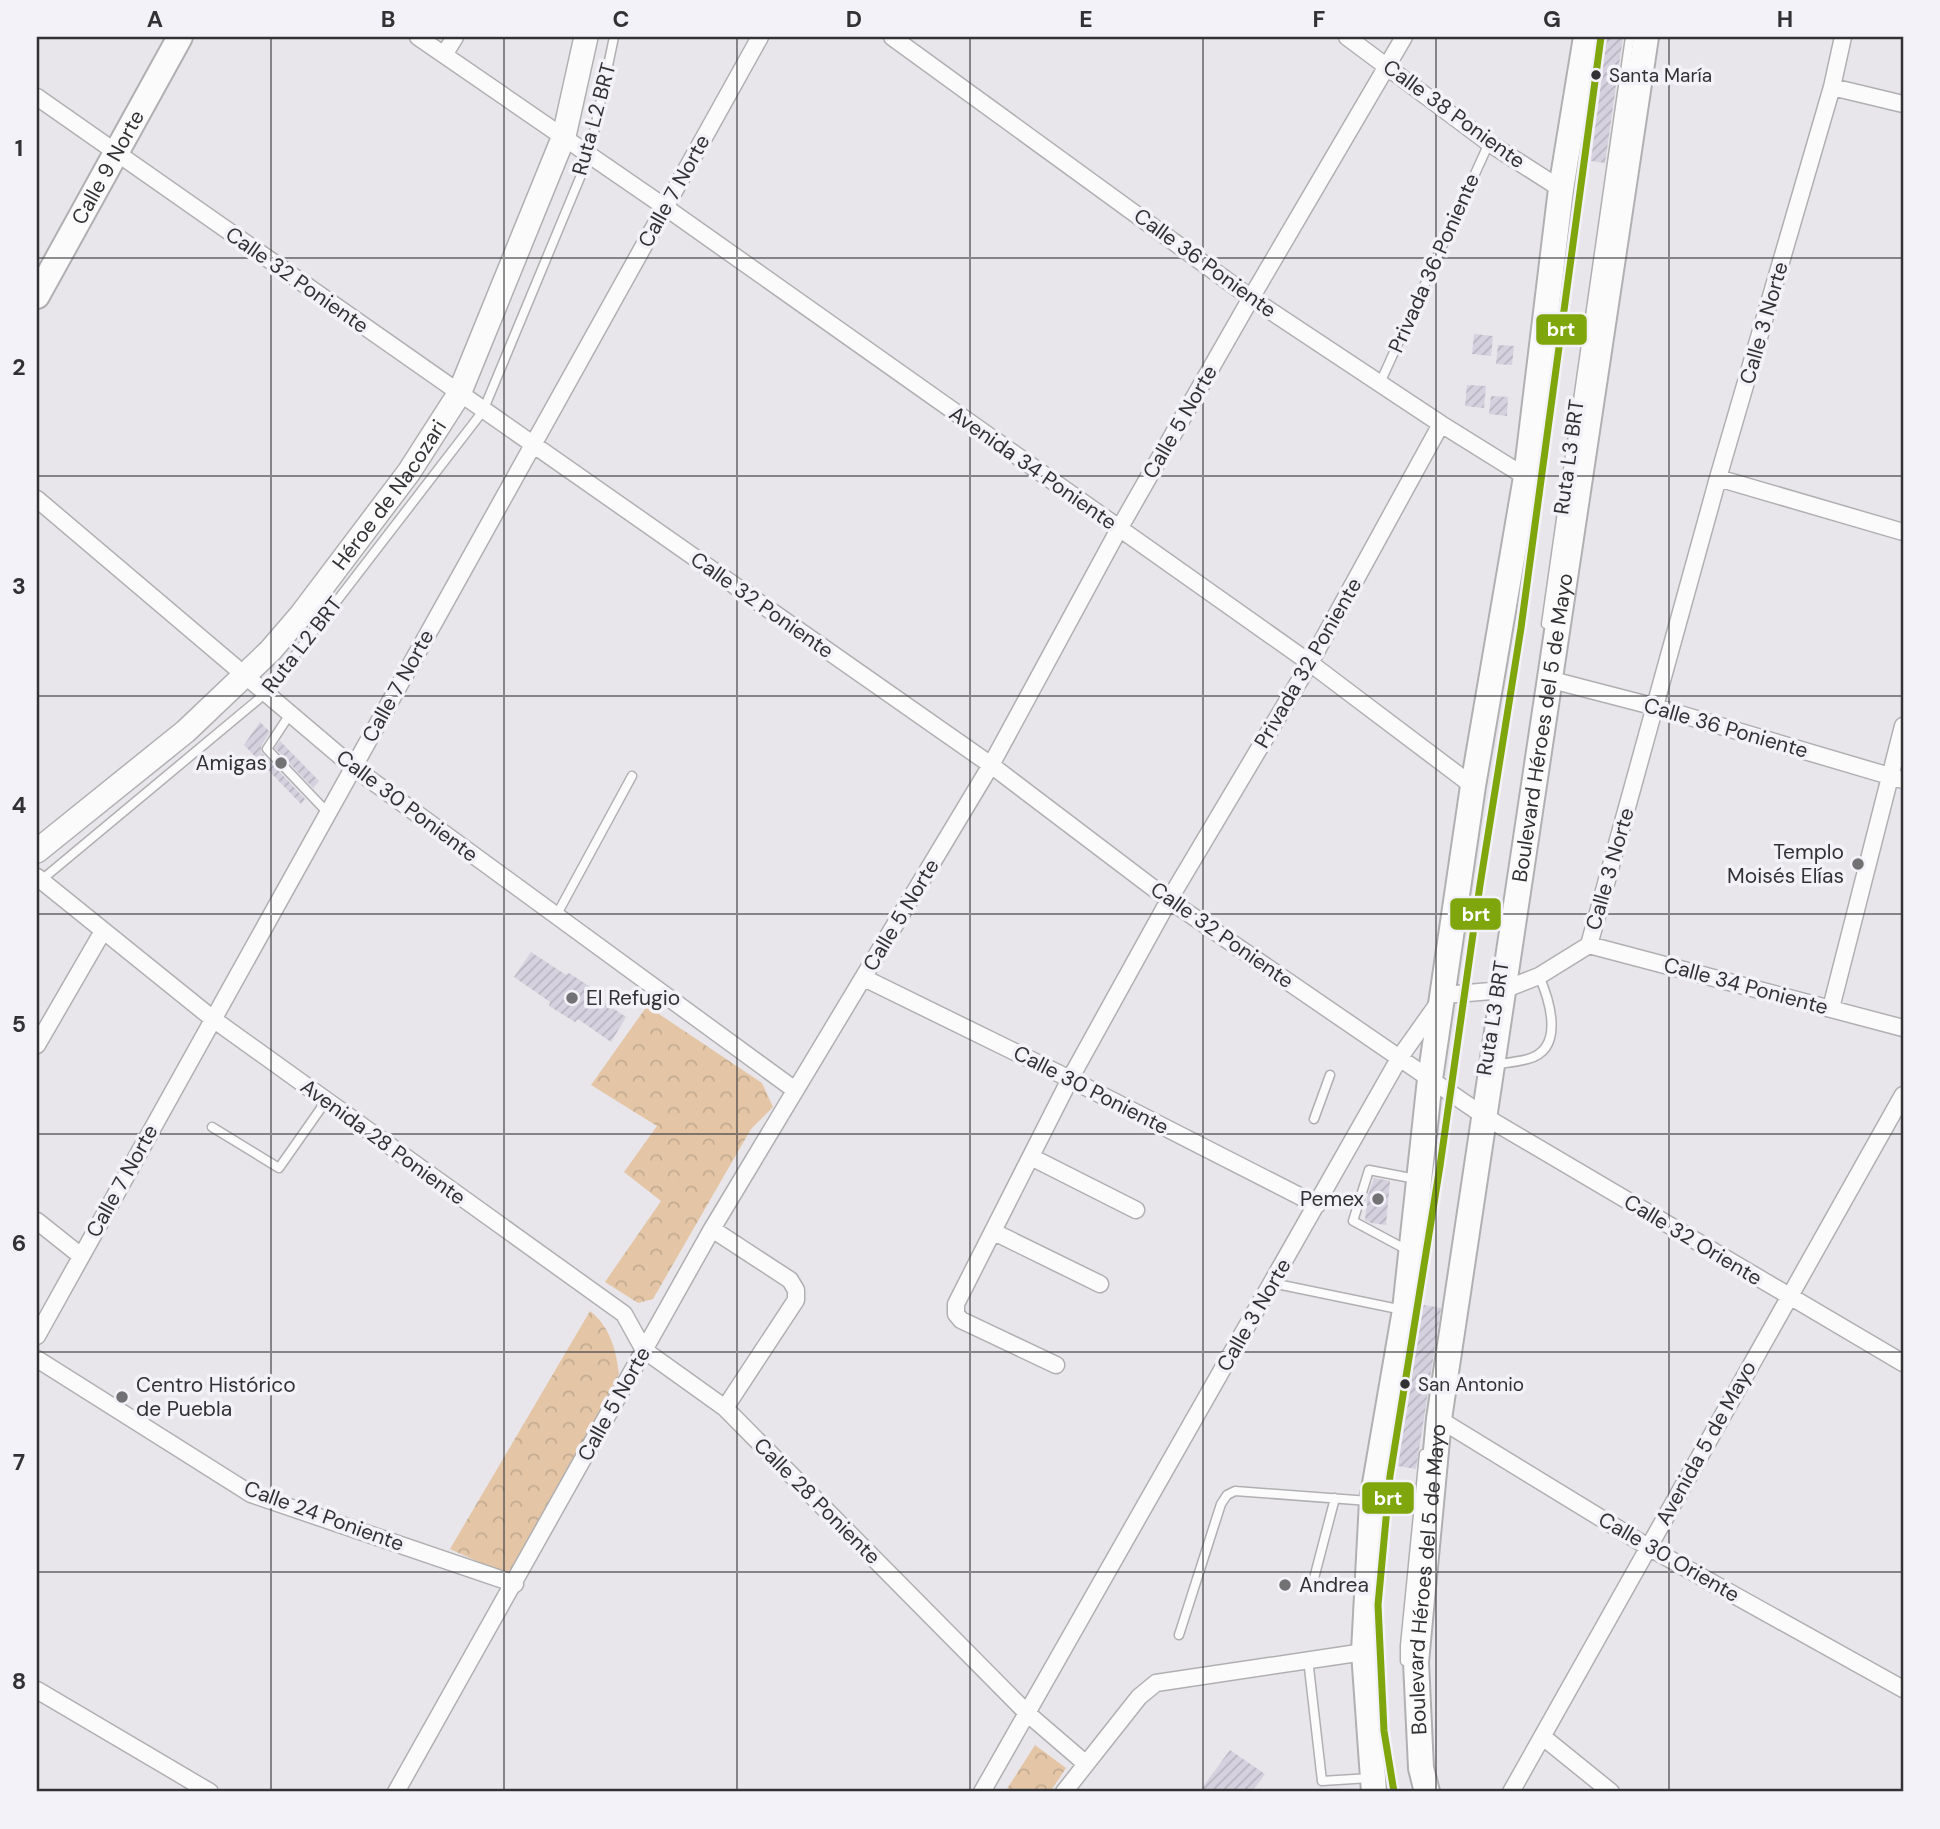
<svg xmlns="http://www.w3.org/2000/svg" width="1940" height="1829" font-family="'DM Sans',sans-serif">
  <defs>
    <pattern id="forest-crowns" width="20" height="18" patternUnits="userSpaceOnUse" patternTransform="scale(1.75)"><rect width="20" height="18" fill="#e4c6a7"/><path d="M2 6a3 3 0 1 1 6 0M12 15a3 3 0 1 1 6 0" fill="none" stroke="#c4ab90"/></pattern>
    <pattern id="building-hatch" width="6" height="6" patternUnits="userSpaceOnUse" patternTransform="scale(1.75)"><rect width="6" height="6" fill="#d6d1df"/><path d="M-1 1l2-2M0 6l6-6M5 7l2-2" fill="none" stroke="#b8b4c0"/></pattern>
  </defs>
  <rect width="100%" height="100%" fill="#e8e6ea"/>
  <!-- forest -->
  <path fill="url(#forest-crowns)" d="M 647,1006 L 762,1083 L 773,1107 L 751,1129 L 653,1299 L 638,1303 L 605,1282 L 661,1201 L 624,1172 L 657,1126 L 591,1085 Z
    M 590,1311 C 610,1327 616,1349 619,1374 L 524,1555 L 517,1567 L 503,1573 L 450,1549 Z
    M 1035,1745 L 1066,1768 L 1050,1792 L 1005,1792 Z"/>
  <!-- building -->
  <path fill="url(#building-hatch)" d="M 1607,37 L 1623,37 L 1605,163 L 1591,161 Z
    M 1474,334 L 1493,336 L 1491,356 L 1472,354 Z
    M 1498,345 L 1514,346 L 1512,365 L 1496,364 Z
    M 1467,385 L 1486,386 L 1484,408 L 1465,406 Z
    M 1491,396 L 1508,397 L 1507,416 L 1489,414 Z
    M 260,722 L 270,732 L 261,746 L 261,752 L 305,799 L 301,804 L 244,745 Z
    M 280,741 L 319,781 L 313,788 L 275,748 Z
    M 531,952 L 566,975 L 569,973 L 595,990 L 593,995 L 626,1017 L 611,1042 L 578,1019 L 575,1022 L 549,1006 L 550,1002 L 514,977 Z
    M 1374,1178 L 1390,1181 L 1386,1225 L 1371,1223 L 1365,1220 L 1367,1198 Z
    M 1424,1305 L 1441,1308 L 1416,1469 L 1398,1466 L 1412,1378 L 1409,1372 L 1420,1308 Z
    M 1230,1750 L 1265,1774 L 1252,1792 L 1199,1792 Z"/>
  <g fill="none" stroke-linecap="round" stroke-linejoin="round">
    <defs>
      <path id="lane" d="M 1380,383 L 1489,143
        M 1546,624 L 1630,37
        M 290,714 L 267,749 L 328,813
        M 39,882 L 266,693 L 483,411 L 589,156 L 614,37
        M 556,916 L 632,776
        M 1494,1065 C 1505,1063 1517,1062 1528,1059 C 1565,1049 1550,1001 1539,976
        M 1314,1119 L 1330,1075
        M 212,1127 L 279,1168 L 326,1101
        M 1409,1251 L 1353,1221 L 1369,1170 L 1416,1179
        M 1272,1283 L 1403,1310
        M 1418,1302 L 1440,1166 L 1480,885 L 1521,628 L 1601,37
        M 1312,1586 L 1335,1498
        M 1179,1635 L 1221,1504 L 1227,1495 L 1235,1491 L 1369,1501
        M 1308,1659 L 1322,1781 L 1370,1778
        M 1405,1661 L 1405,1646 L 1424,1454
        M 1394,1792 L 1384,1731 L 1378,1605 L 1390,1476 L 1406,1377"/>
      <path id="street" d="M 418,37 L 665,207 L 1310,663 L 1473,786
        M 892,37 L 1251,298 L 1441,424 L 1526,477
        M 1347,37 L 1489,143 L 1561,189
        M 444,55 L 455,37
        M 1832,87 L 1903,104
        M 37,97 L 991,765 L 1169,900 L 1484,1116 L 1903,1363
        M 1718,478 L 1903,532
        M 37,499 L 353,767 L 795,1090
        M 1548,679 L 1656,707 L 1903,780
        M 37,877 L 213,1019 L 624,1314 L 644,1350 L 725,1408 L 1028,1714 L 1085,1763
        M 1589,945 L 1903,1028
        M 864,978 L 1070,1079 L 1317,1205
        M 1831,1008 L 1903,726
        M 37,1045 L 103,931
        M 1031,1157 L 1136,1210
        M 37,1221 L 81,1256
        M 712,1229 L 790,1280 L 796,1290 L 796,1300 L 725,1408
        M 994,1232 L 1100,1284
        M 37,1336 L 760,37
        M 37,1359 L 251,1494 L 515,1584
        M 1056,1365 L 961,1320 L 956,1314 L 956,1304 L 1070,1079 L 1169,900 L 1310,663 L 1441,424
        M 1439,1419 L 1648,1547 L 1903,1689
        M 37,1690 L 210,1792
        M 1543,1737 L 1611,1792
        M 396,1792 L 712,1229 L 991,765 L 1119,529 L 1251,298 L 1404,37
        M 982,1792 L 1400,1057 L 1444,995 L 1503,990 L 1539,976 L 1589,945 L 1718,478 L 1832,87 L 1843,37
        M 1064,1792 L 1139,1697 L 1156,1683 L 1364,1652
        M 1511,1792 L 1903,1095"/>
      <g id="secondary">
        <path id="s1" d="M 37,851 L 186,731 L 270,651 L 301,615 L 409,472 L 459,394 L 564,136 L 586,37"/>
      </g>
      <g id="primary">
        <path id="s2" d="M 37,296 L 180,37"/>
        <path d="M 1374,1792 L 1364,1652 L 1372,1501 L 1405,1310 L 1430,1079 L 1473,786 L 1526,477 L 1561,189 L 1586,37"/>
        <path id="s3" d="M 1427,1792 L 1421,1768 L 1416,1662 L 1439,1419 L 1646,37"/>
      </g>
    </defs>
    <!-- lane casing -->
    <use href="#lane" stroke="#b0b0b2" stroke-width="11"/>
    <!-- street casing -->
    <use href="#street" stroke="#b0b0b2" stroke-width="19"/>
    <!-- secondary casing -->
    <use href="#secondary" stroke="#b0b0b2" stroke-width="26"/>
    <!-- primary casing -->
    <use href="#primary" stroke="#b0b0b2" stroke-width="28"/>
    <!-- lane -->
    <use href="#lane" stroke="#fcfbfc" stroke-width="8"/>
    <!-- street -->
    <use href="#street" stroke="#fcfbfc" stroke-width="16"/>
    <!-- secondary -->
    <use href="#secondary" stroke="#fcfbfc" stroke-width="23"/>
    <!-- primary -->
    <use href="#primary" stroke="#fcfbfc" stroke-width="24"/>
    <defs>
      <path id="bus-1" d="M 1394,1792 L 1384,1731 L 1378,1605 L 1390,1476 L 1440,1166 L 1480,885 L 1521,628 L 1601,37"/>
    </defs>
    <!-- bus-1 casing -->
    <use href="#bus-1" stroke="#f4f2f9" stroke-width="12"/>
    <!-- bus-1 -->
    <use href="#bus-1" stroke="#7fa60d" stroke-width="7"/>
  </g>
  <!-- grid -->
  <path fill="none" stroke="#323234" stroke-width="2" stroke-opacity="0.55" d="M 271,37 L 271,1792M 504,37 L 504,1792M 737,37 L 737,1792M 970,37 L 970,1792M 1203,37 L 1203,1792M 1436,37 L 1436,1792M 1669,37 L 1669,1792M 37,258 L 1903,258M 37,476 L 1903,476M 37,696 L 1903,696M 37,914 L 1903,914M 37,1134 L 1903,1134M 37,1352 L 1903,1352M 37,1572 L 1903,1572"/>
  <!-- markers -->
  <g fill="#323234" stroke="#f4f2f9" stroke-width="2.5">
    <circle cx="1596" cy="75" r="6"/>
    <circle cx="1405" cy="1384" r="6"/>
  </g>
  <g fill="#727174" stroke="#f4f2f9" stroke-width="2.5">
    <circle cx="281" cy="763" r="7"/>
    <circle cx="1858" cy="864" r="7"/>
    <circle cx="572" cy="998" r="7"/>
    <circle cx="1378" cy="1199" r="7"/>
    <circle cx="122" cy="1397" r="7"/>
    <circle cx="1285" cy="1585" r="7"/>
  </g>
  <g text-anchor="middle" stroke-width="7" stroke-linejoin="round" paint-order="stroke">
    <!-- bus labels -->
    <g font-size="19" fill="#323234" stroke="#f4f2f9" text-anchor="start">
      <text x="1609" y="82">Santa María</text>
      <text x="1418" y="1391">San Antonio</text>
    </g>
    <!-- street labels -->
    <g font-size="21" fill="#323234" stroke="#f4f2f9">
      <text transform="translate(1454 114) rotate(36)" y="7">Calle 38 Poniente</text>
      <text transform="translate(594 119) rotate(-75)" y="7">Ruta L2 BRT</text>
      <text dy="7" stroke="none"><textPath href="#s2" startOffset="147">Calle 9 Norte</textPath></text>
      <text transform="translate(674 191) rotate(-61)" y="7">Calle 7 Norte</text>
      <text transform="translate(1205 263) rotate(36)" y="7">Calle 36 Poniente</text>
      <text transform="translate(1434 263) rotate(-66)" y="7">Privada 36 Poniente</text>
      <text transform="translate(297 280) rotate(35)" y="7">Calle 32 Poniente</text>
      <text transform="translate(1764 323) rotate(-74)" y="7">Calle 3 Norte</text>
      <text transform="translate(1180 422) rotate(-60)" y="7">Calle 5 Norte</text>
      <text transform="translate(1569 457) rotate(-82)" y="7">Ruta L3 BRT</text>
      <text transform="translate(1033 468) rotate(35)" y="7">Avenida 34 Poniente</text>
      <text dy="7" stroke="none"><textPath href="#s1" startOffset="504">Héroe de Nacozari</textPath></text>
      <text transform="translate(762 605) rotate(35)" y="7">Calle 32 Poniente</text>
      <text transform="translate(302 645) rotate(-52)" y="7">Ruta L2 BRT</text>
      <text transform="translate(1308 663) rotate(-60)" y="7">Privada 32 Poniente</text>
      <text transform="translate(398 686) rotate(-61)" y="7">Calle 7 Norte</text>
      <text dy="7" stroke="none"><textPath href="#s3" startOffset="1074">Boulevard Héroes del 5 de Mayo</textPath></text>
      <text transform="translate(1726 728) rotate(16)" y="7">Calle 36 Poniente</text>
      <text transform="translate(407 806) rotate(37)" y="7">Calle 30 Poniente</text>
      <text transform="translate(1610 869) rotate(-74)" y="7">Calle 3 Norte</text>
      <text transform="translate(901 915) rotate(-59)" y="7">Calle 5 Norte</text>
      <text transform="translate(1222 935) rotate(35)" y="7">Calle 32 Poniente</text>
      <text transform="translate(1746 986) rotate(15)" y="7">Calle 34 Poniente</text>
      <text transform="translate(1493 1018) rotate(-81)" y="7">Ruta L3 BRT</text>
      <text transform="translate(1091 1090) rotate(27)" y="7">Calle 30 Poniente</text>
      <text transform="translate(383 1142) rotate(36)" y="7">Avenida 28 Poniente</text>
      <text transform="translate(122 1181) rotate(-61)" y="7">Calle 7 Norte</text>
      <text transform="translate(1693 1240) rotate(31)" y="7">Calle 32 Oriente</text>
      <text transform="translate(1254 1315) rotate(-60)" y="7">Calle 3 Norte</text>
      <text transform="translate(614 1404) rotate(-61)" y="7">Calle 5 Norte</text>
      <text transform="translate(1706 1443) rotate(-61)" y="7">Avenida 5 de Mayo</text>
      <text transform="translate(817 1501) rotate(45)" y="7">Calle 28 Poniente</text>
      <text transform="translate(324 1516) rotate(20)" y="7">Calle 24 Poniente</text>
      <text transform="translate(1669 1557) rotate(30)" y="7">Calle 30 Oriente</text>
      <text dy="7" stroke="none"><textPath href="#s3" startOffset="214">Boulevard Héroes del 5 de Mayo</textPath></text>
    </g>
    <!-- poi labels -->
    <g font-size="21" fill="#323234" stroke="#f4f2f9" text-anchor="end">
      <text x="267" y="770">Amigas</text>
      <text x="1844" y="859">Templo<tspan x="1844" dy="24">Moisés Elías</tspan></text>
      <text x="586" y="1005" text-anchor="start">El Refugio</text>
      <text x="1364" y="1206">Pemex</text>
      <text x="136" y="1392" text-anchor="start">Centro Histórico<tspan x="136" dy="24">de Puebla</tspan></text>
      <text x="1299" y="1592" text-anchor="start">Andrea</text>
    </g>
  </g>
  <g stroke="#f4f2f9" stroke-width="2.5">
    <rect x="1535" y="313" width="53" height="33" rx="7" fill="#7fa60d"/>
    <rect x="1449" y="897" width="53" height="34" rx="7" fill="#7fa60d"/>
    <rect x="1361" y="1481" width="54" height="34" rx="7" fill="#7fa60d"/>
  </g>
  <g font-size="19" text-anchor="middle" font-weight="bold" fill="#fff">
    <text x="1561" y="336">brt</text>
    <text x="1476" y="921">brt</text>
    <text x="1388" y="1505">brt</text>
  </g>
  <!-- border -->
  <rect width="1940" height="1829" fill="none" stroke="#f4f2f9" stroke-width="77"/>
  <rect x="38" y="38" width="1864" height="1752" fill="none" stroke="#323234" stroke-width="2.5"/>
  <g font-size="23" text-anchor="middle" font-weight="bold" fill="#323234">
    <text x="155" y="27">A</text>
    <text x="388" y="27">B</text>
    <text x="621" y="27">C</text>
    <text x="854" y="27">D</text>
    <text x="1086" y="27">E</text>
    <text x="1319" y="27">F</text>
    <text x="1552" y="27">G</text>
    <text x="1785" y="27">H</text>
    <text x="19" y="156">1</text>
    <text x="19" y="375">2</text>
    <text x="19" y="594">3</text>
    <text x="19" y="813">4</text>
    <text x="19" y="1032">5</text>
    <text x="19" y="1251">6</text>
    <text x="19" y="1470">7</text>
    <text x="19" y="1689">8</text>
  </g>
</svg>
